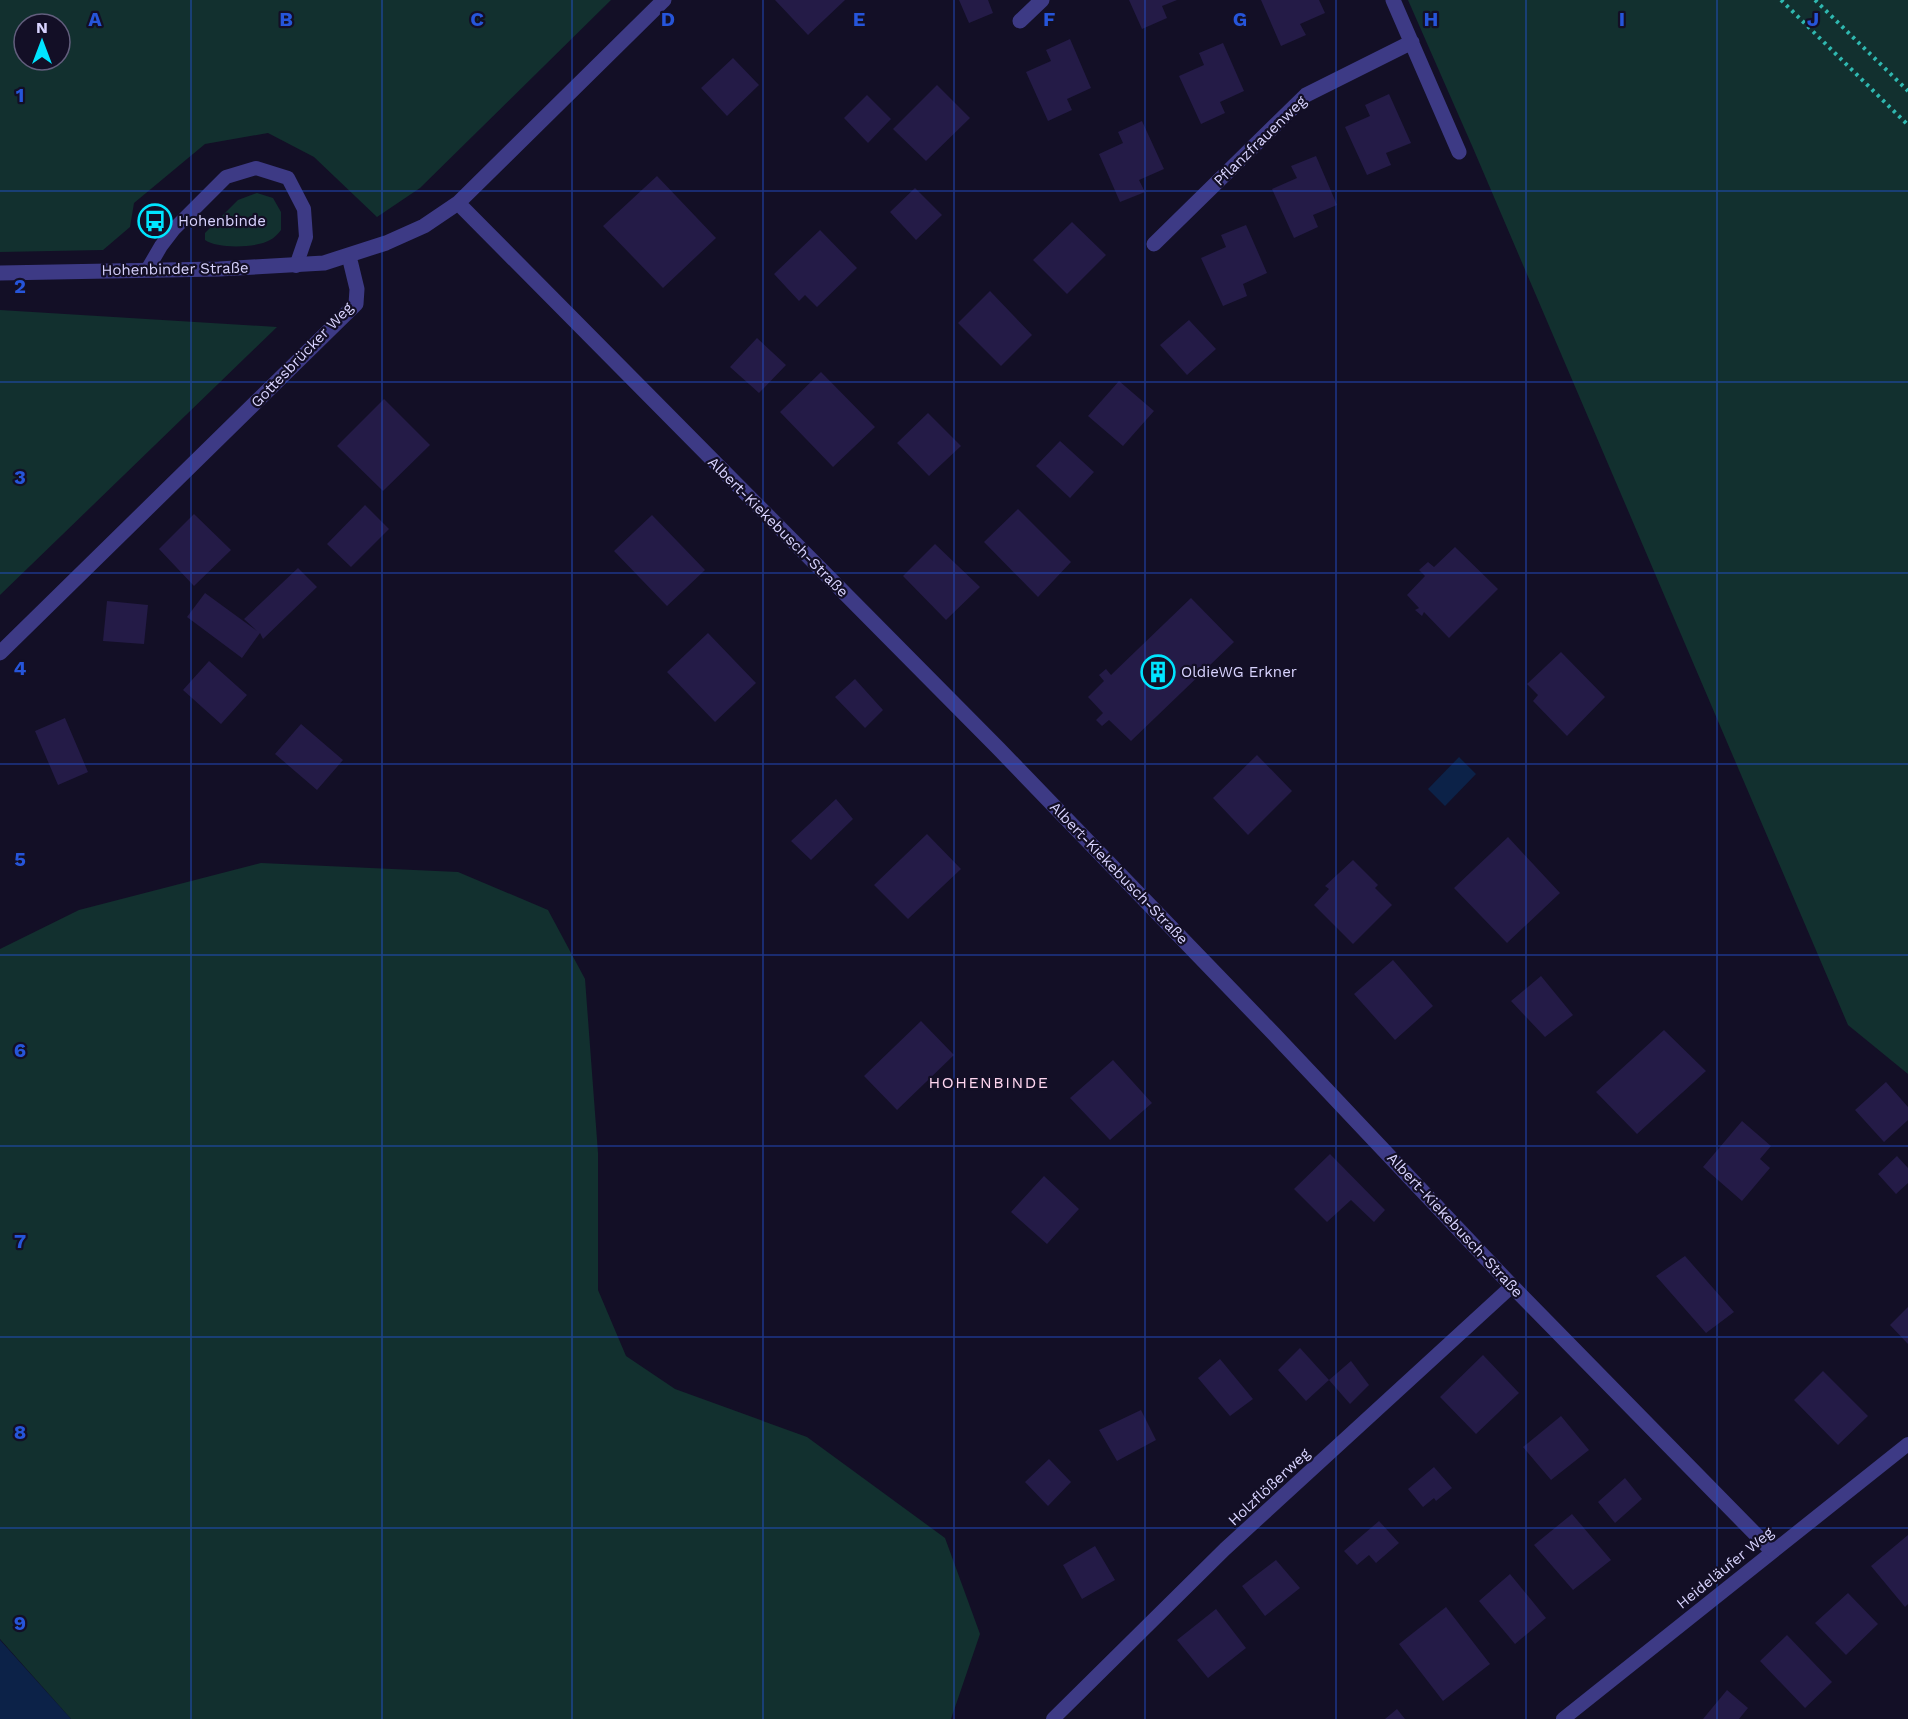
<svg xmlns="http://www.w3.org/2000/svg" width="1908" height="1719" font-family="'Work Sans',sans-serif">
  <rect width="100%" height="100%" fill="#130f26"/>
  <!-- green -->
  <path fill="#12302f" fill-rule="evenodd" d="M 0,0 L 611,0 L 420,188 L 377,217 L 314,157 L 268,133 L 205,144 L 134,203 L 130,227 L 103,250 L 0,252 ZM 24,24 L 60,24 L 60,60 L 24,60 Z
    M 1408,0 L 1908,0 L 1908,1074 L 1848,1025 L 1473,148 Z
    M 257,193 L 273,198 L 281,212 L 281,230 C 278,234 274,238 270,240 C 257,248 217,249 205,240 L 205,233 L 238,200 Z
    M 0,310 L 277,327 L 0,595 Z
    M 261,863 L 458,872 L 548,910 L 585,979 L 598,1153 L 598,1290 L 626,1356 L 675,1389 L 807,1437 L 945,1538 L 980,1634 L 951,1719 L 71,1719 L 0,1639 L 0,949 L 79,910 Z"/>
  <!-- water -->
  <path fill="#0c2248" d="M 1459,757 L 1476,774 L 1445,806 L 1428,789 Z
    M 0,1639 L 0,1640 L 71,1719 L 0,1719 Z"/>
  <!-- building -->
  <path fill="#241b47" d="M 775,0 L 845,0 L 808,35 Z
    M 959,0 L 988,0 L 993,13 L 969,23 Z
    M 1129,0 L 1177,0 L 1162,6 L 1167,18 L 1142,29 Z
    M 1261,0 L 1319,0 L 1325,13 L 1300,24 L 1306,35 L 1281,46 Z
    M 1070,39 L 1091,88 L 1067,99 L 1072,110 L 1048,121 L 1026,72 L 1051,61 L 1046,50 Z
    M 1223,43 L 1244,91 L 1220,102 L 1225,113 L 1201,124 L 1179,76 L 1204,65 L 1199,53 Z
    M 733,58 L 759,85 L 727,116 L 701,88 Z
    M 937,85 L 970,118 L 926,161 L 893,129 Z
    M 1389,94 L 1411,143 L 1386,153 L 1391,165 L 1367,175 L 1345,127 L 1370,116 L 1365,105 Z
    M 867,95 L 891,119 L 868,143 L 844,118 Z
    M 1142,121 L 1164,169 L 1139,180 L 1145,192 L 1120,202 L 1099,154 L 1123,143 L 1118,132 Z
    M 1316,156 L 1337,205 L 1313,215 L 1318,227 L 1294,238 L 1272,189 L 1297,178 L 1291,166 Z
    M 657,176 L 716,238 L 663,288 L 603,226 Z
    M 915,188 L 942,215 L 916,240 L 890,212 Z
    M 1072,222 L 1106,255 L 1067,294 L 1033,260 Z
    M 1246,225 L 1267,273 L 1243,284 L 1247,296 L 1223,306 L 1201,258 L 1226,247 L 1221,235 Z
    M 820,230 L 857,268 L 817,307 L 805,295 L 799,301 L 774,274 Z
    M 990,291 L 1032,335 L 1001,366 L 958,323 Z
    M 1189,320 L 1216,349 L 1187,375 L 1160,345 Z
    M 757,338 L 786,365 L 759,393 L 730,367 Z
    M 821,372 L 875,427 L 833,467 L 780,412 Z
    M 1119,381 L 1154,411 L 1123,446 L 1088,416 Z
    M 384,399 L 430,445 L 383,491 L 337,446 Z
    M 928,413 L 961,446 L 929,476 L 897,443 Z
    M 1060,441 L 1094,472 L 1070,498 L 1036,466 Z
    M 365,505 L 389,529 L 351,567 L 327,544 Z
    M 1018,509 L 1071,562 L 1038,597 L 984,542 Z
    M 194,514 L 231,550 L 194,586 L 159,549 Z
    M 652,515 L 705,570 L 667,606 L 614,551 Z
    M 935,544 L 980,587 L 946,620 L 903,576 Z
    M 1455,547 L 1498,589 L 1449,638 L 1424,612 L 1422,616 L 1415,610 L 1419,608 L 1407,595 L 1425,576 L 1419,570 L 1428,562 L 1434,567 Z
    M 298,568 L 317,587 L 263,639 L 260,633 L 242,658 L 187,617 L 205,593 L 257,631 L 244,619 Z
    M 1191,598 L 1234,642 L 1131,741 L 1109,720 L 1102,726 L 1096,720 L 1103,713 L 1088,697 L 1104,681 L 1099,675 L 1106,669 L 1111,675 Z
    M 107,601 L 148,605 L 144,644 L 103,641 Z
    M 708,633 L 756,683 L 715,722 L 667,672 Z
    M 1561,652 L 1605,697 L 1567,736 L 1533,701 L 1538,695 L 1527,684 Z
    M 209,661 L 247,695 L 221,724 L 183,690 Z
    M 855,679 L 883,710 L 865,728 L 835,697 Z
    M 65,718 L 88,772 L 58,785 L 35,731 Z
    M 301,724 L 343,760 L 317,790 L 275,754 Z
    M 1257,755 L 1292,791 L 1248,835 L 1213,798 Z
    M 836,799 L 853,819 L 811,860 L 791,841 Z
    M 927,834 L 961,869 L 908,919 L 874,885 Z
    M 1508,837 L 1560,893 L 1507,943 L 1454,888 Z
    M 1353,860 L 1378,885 L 1375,888 L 1392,905 L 1353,944 L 1314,905 L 1329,889 L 1325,886 Z
    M 1393,960 L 1433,1006 L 1395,1040 L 1354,994 Z
    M 1541,976 L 1573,1015 L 1545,1037 L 1511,1001 Z
    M 921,1021 L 954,1055 L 897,1110 L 864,1076 Z
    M 1664,1030 L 1706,1071 L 1637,1134 L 1596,1092 Z
    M 1113,1060 L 1152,1103 L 1110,1140 L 1070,1098 Z
    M 1886,1082 L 1908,1107 L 1908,1120 L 1884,1142 L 1855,1110 Z
    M 1742,1121 L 1771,1146 L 1760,1159 L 1770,1168 L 1742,1201 L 1703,1167 Z
    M 1330,1154 L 1385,1210 L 1374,1222 L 1351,1200 L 1327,1222 L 1294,1189 Z
    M 1897,1156 L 1908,1168 L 1908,1183 L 1896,1194 L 1878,1174 Z
    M 1044,1176 L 1079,1209 L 1047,1244 L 1011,1212 Z
    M 1685,1256 L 1734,1312 L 1706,1333 L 1656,1276 Z
    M 1908,1307 L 1908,1344 L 1890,1325 Z
    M 1300,1348 L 1329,1380 L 1306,1401 L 1278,1370 Z
    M 1483,1355 L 1519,1393 L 1476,1434 L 1440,1397 Z
    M 1220,1359 L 1253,1399 L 1230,1416 L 1198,1378 Z
    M 1351,1361 L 1369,1385 L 1350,1404 L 1329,1380 Z
    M 1823,1371 L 1868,1416 L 1838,1445 L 1794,1400 Z
    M 1141,1410 L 1156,1440 L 1117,1461 L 1099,1430 Z
    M 1561,1416 L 1589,1450 L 1551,1480 L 1523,1447 Z
    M 1049,1459 L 1071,1482 L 1048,1506 L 1025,1482 Z
    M 1434,1467 L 1452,1488 L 1436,1501 L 1434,1498 L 1423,1507 L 1408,1489 Z
    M 1625,1478 L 1642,1499 L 1615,1523 L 1598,1502 Z
    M 1572,1514 L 1611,1560 L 1573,1590 L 1534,1545 Z
    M 1379,1521 L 1399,1543 L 1376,1563 L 1369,1555 L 1357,1565 L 1344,1551 Z
    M 1908,1535 L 1908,1604 L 1905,1607 L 1871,1566 Z
    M 1095,1546 L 1115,1580 L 1082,1599 L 1063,1565 Z
    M 1276,1560 L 1300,1588 L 1265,1616 L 1242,1586 Z
    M 1510,1574 L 1546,1618 L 1515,1644 L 1479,1601 Z
    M 1848,1593 L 1878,1624 L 1846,1655 L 1815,1623 Z
    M 1446,1607 L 1490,1664 L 1443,1701 L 1399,1644 Z
    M 1216,1609 L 1246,1648 L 1208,1678 L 1177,1640 Z
    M 1787,1635 L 1832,1682 L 1805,1708 L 1760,1661 Z
    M 1727,1690 L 1748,1708 L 1739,1719 L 1703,1719 Z
    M 1397,1709 L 1405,1719 L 1385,1719 Z"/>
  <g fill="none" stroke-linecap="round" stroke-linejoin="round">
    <!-- path -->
    <path stroke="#2fb8b0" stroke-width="4" stroke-dasharray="3 4.5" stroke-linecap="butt" d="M 1781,0 L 1908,125
      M 1815,0 L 1908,91"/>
    <!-- lane -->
    <path stroke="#3d3a85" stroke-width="14" d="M 147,270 L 161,246 L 174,229 L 226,177 L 256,168 L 288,178 L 304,209 L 306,237 L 296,266
      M 1053,1719 L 1225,1549 L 1512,1286
      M 1563,1719 L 1908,1444"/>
    <!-- street -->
    <path stroke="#3d3a85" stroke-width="15" d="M 1393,0 L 1459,152
      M 1020,21 L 1042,0
      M 458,203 L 999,749 L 1274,1034 L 1512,1286 L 1772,1551
      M 1154,244 L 1306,95 L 1412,42
      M 0,273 L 219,269 L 324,263 L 386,243 L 424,226 L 458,203 L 664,0
      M 0,653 L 356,304 L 357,289 L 349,256"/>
  </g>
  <!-- grid -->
  <path fill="none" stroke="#2655da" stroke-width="1.5" stroke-opacity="0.55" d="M 191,0 L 191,1719M 382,0 L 382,1719M 572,0 L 572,1719M 763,0 L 763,1719M 954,0 L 954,1719M 1145,0 L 1145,1719M 1336,0 L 1336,1719M 1526,0 L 1526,1719M 1717,0 L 1717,1719M 0,191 L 1908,191M 0,382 L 1908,382M 0,573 L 1908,573M 0,764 L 1908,764M 0,955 L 1908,955M 0,1146 L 1908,1146M 0,1337 L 1908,1337M 0,1528 L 1908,1528"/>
  <!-- icons -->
  <defs>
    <symbol id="bus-ring" viewBox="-11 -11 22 22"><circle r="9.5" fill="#130f26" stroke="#00e5ff" stroke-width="1.5"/><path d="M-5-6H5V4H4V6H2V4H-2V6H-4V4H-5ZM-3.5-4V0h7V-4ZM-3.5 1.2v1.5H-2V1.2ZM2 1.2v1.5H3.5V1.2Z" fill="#00e5ff"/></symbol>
    <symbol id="building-ring" viewBox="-11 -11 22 22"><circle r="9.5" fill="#130f26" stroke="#00e5ff" stroke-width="1.5"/><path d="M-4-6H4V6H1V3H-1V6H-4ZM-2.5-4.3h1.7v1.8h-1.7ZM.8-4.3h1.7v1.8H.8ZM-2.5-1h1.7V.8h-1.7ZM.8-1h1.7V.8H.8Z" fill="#00e5ff"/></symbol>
  </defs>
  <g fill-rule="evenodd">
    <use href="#bus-ring" x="136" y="202" width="38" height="38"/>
    <use href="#building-ring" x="1139" y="653" width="38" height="38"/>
  </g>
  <g text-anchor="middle" stroke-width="4.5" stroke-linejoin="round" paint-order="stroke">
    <!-- street labels -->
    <g font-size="15" fill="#d9d4ff" stroke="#130f26">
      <text transform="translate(1260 141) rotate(-44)" y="5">Pflanzfrauenweg</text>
      <text transform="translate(175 269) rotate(-1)" y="5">Hohenbinder Straße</text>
      <text transform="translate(302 355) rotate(-46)" y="5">Gottesbrücker Weg</text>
      <text transform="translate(778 527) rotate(45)" y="5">Albert-Kiekebusch-Straße</text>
      <text transform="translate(1119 873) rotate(46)" y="5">Albert-Kiekebusch-Straße</text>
      <text transform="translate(1455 1225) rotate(47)" y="5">Albert-Kiekebusch-Straße</text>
      <text transform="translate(1269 1487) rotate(-43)" y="5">Holzflößerweg</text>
      <text transform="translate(1725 1568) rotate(-39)" y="5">Heideläufer Weg</text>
    </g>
    <!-- poi labels -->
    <g font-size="15" fill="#d9d4ff" stroke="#130f26" text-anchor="start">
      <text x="178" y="226">Hohenbinde</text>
      <text x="1181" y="677">OldieWG Erkner</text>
    </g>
    <!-- neighbourhood labels -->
    <g font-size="16" letter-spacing="1.5" fill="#ffd6f0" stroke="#130f26">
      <text x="989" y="1088">HOHENBINDE</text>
    </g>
  </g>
  <g font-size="20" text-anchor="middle" font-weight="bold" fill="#2655da" stroke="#130f26" stroke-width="4.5" stroke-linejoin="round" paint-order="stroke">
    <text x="95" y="26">A</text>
    <text x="286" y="26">B</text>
    <text x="477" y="26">C</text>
    <text x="668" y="26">D</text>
    <text x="859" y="26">E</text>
    <text x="1049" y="26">F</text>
    <text x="1240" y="26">G</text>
    <text x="1431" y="26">H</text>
    <text x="1622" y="26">I</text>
    <text x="1813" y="26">J</text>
    <text x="20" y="102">1</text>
    <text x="20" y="293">2</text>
    <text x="20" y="484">3</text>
    <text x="20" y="675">4</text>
    <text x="20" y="866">5</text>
    <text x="20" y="1057">6</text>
    <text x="20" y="1248">7</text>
    <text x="20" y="1439">8</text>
    <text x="20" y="1630">9</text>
  </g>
  <!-- north arrow -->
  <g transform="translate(42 42)"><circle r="28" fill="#130f26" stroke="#625e7d" stroke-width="1.5"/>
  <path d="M0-4.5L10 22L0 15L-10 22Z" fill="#00e5ff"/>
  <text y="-9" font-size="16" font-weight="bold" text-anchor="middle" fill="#d9d4ff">N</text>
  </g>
</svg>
